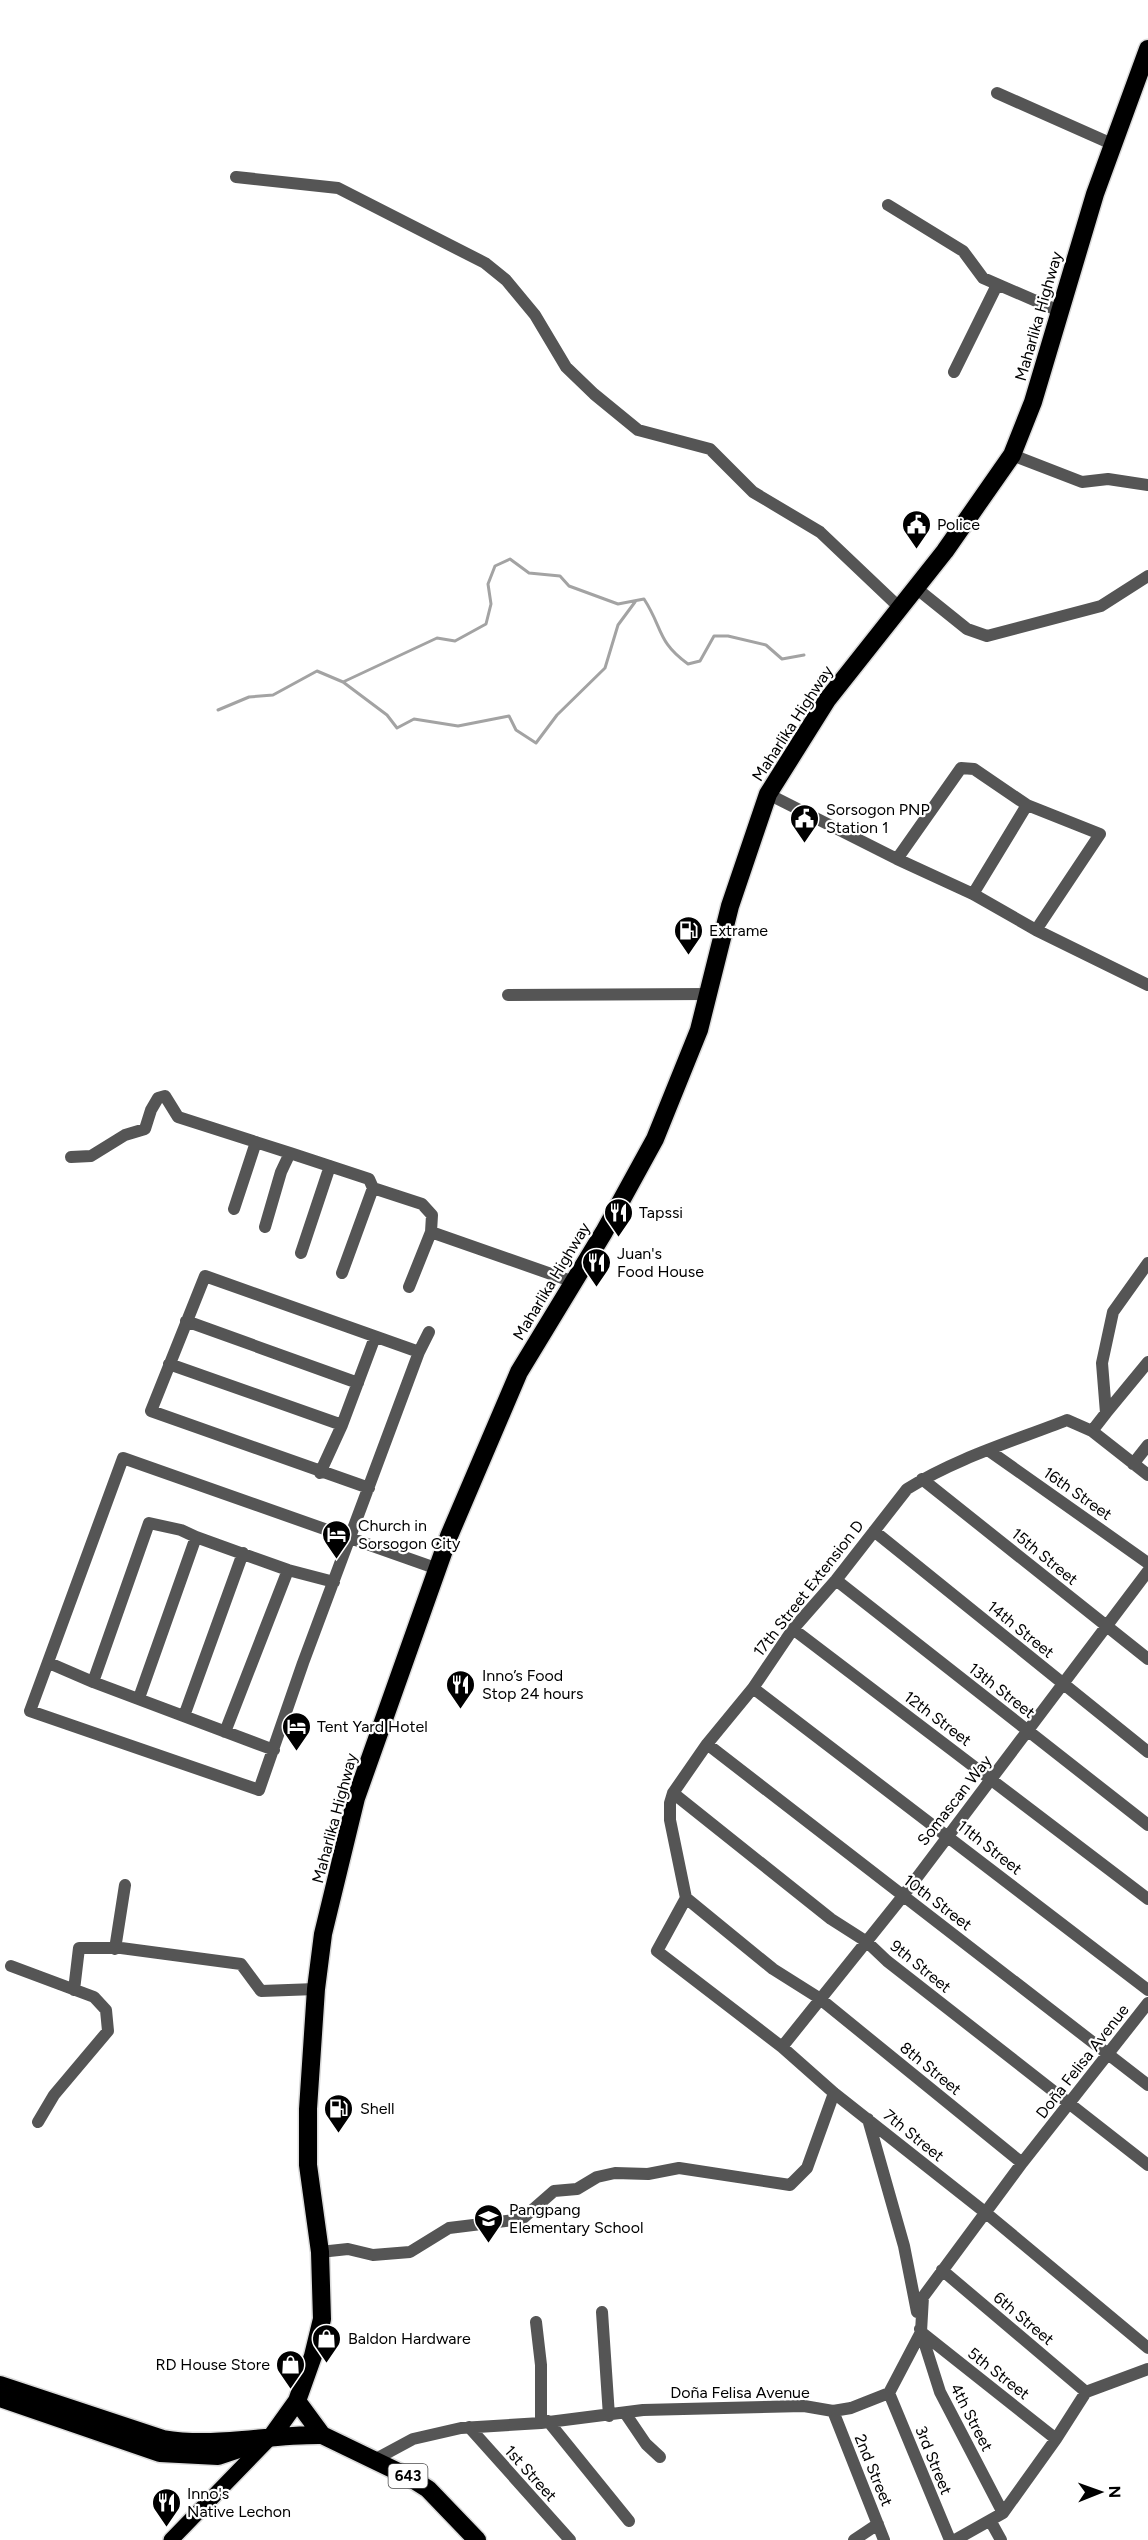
<svg xmlns="http://www.w3.org/2000/svg" width="1148" height="2540" font-family="Figtree,sans-serif">
  <rect width="100%" height="100%" fill="#fff"/>
  <g fill="none" stroke-linecap="round" stroke-linejoin="round">
    <!-- stream -->
    <path stroke="#a3a3a3" stroke-width="3" d="M 343,682 L 387,715 L 397,728 L 414,719 L 458,726 L 509,716 L 516,730 L 536,743 L 557,715 L 605,668 L 618,625 L 635,602
      M 218,710 L 249,697 L 273,695 L 317,671 L 343,682 L 437,638 L 455,641 L 486,624 L 491,604 L 488,584 L 495,566 L 510,559 L 529,573 L 560,576 L 569,586 L 618,604 L 644,599 C 663,628 657,642 688,664 L 700,661 L 714,636 L 728,636 L 766,645 L 782,659 L 804,655"/>
    <defs>
      <path id="major" d="M 171,2540 L 272,2436"/>
      <path id="highway" d="M 0,2385 L 163,2439 C 216,2448 269,2434 322,2435
        M 0,2398 L 160,2453 L 218,2456 L 248,2446
        M 297,2401 L 322,2435 L 409,2477 L 428,2489 L 477,2540
        M 272,2436 L 297,2401 L 313,2356 L 322,2319 L 320,2252 L 308,2165 L 308,2109 L 316,1989 L 323,1934 L 356,1798 L 449,1536 L 519,1372 L 604,1232 L 655,1139 L 699,1030 L 730,906 L 768,794 L 827,700 L 945,551 L 1012,455 L 1033,402 L 1095,194 L 1148,49"/>
    </defs>
    <!-- major casing -->
    <use href="#major" stroke="#dbdbdb" stroke-width="18"/>
    <!-- highway casing -->
    <use href="#highway" stroke="#dbdbdb" stroke-width="21"/>
    <!-- minor -->
    <path stroke="#555" stroke-width="12" d="M 997,93 L 1112,144
      M 236,177 L 338,188 L 485,263 L 506,280 L 535,315 L 566,367 L 594,394 L 638,430 L 710,449 L 753,492 L 820,532 L 900,608
      M 888,205 L 963,251 L 983,278 L 1059,311
      M 954,372 L 997,285
      M 1012,455 L 1082,482 L 1108,479 L 1148,485
      M 916,588 L 967,629 L 987,636 L 1101,606 L 1148,576
      M 768,794 L 897,859 L 973,894 L 1036,930 L 1148,985
      M 897,859 L 961,768 L 974,769 L 1027,805
      M 973,894 L 1027,805 L 1100,834 L 1036,930
      M 508,995 L 708,994
      M 71,1157 L 91,1156 L 125,1135 L 145,1129 L 151,1110 L 158,1098 L 165,1096 L 178,1117 L 290,1153
      M 234,1209 L 256,1142
      M 265,1227 L 281,1172 L 290,1153 L 369,1179 L 373,1188
      M 431,1232 L 574,1282
      M 301,1253 L 330,1166
      M 342,1273 L 373,1188 L 422,1204 L 432,1215 L 431,1232 L 409,1287
      M 186,1321 L 358,1383
      M 429,1332 L 419,1352 L 303,1663 L 259,1790 L 30,1711 L 123,1458 L 438,1569
      M 169,1364 L 342,1425
      M 1106,1413 L 1148,1362
      M 1092,1431 L 1106,1413 L 1102,1363 L 1113,1312 L 1148,1263
      M 988,1450 L 1148,1563
      M 1133,1464 L 1148,1445
      M 320,1473 L 342,1425 L 375,1337
      M 1148,1475 L 1092,1431 L 1067,1420 C 1014,1441 956,1458 907,1489 L 836,1580 L 793,1629 L 753,1688 L 707,1744 L 673,1793 L 670,1803 L 670,1820 L 686,1898 L 657,1951 L 782,2047 L 834,2093 L 986,2213 L 1148,2348
      M 922,1479 L 1148,1659
      M 369,1488 L 151,1411 L 205,1276 L 419,1352
      M 874,1531 L 1148,1752
      M 196,1537 L 288,1570 L 334,1582
      M 836,1580 L 1148,1825
      M 793,1629 L 1148,1899
      M 49,1663 L 93,1682
      M 753,1688 L 1148,1990
      M 139,1698 L 196,1537 L 181,1530 L 149,1523 L 93,1682 L 274,1750
      M 184,1716 L 243,1553
      M 225,1732 L 288,1570
      M 707,1744 L 1148,2085
      M 673,1793 L 831,1919 L 867,1942 L 887,1961 L 1148,2165
      M 686,1898 L 773,1969 L 819,1998 L 1022,2163
      M 115,1949 L 125,1885
      M 11,1966 L 94,1997 L 106,2010 L 108,2031 L 54,2095 L 38,2122
      M 74,1990 L 79,1948 L 121,1948 L 241,1964 L 261,1991 L 316,1989
      M 782,2047 L 903,1896 L 1148,1571
      M 868,2119 L 904,2246 L 917,2312
      M 320,2252 L 348,2249 L 373,2255 L 410,2252 L 449,2228 L 522,2219 L 554,2191 L 577,2189 L 597,2177 L 615,2173 L 648,2174 L 679,2168 L 790,2185 L 807,2168 L 834,2093
      M 942,2270 L 1086,2392
      M 602,2312 L 609,2416
      M 536,2322 L 541,2365 L 541,2423
      M 920,2329 L 940,2392 L 1003,2513
      M 921,2332 L 1056,2439
      M 889,2393 L 950,2540
      M 833,2411 L 884,2540
      M 625,2413 L 646,2444 L 660,2457
      M 548,2421 L 629,2521
      M 469,2427 L 570,2540
      M 374,2460 L 413,2439 L 461,2428 L 541,2423 L 643,2410 L 804,2406 L 833,2411 L 851,2408 L 889,2393 L 921,2332 L 923,2297 L 1022,2163 L 1148,2003
      M 991,2522 L 1001,2540
      M 854,2540 L 878,2524
      M 955,2540 L 1003,2513 L 1056,2439 L 1086,2392 L 1148,2369"/>
    <!-- major -->
    <use href="#major" stroke="#000" stroke-width="15"/>
    <!-- highway -->
    <use href="#highway" stroke="#000" stroke-width="18"/>
  </g>
  <!-- icons -->
  <defs>
    <symbol id="civic-pin" viewBox="-11 -11 22 30"><path d="M0 17L-7.5 6A9.5 9.5 0 1 1 7.5 6Z" fill="#000" stroke="#fff"/><path d="M-.6-6.5H3V-4.5H.6V-3L4-1V1h2V6H-6V1h2V-1L-.6-3ZM-1.2 2.5V6h2.4V2.5Z" fill="#fff"/></symbol>
    <symbol id="fuel-pin" viewBox="-11 -11 22 30"><path d="M0 17L-7.5 6A9.5 9.5 0 1 1 7.5 6Z" fill="#000" stroke="#fff"/><path d="M-5.5-6h7V0h2V4h1.3V-2.5L3-4.5l.8-.8L6-3V5H2.5V1h-1V6h-7ZM-4.2-4.7v3.2H.2V-4.7Z" fill="#fff"/></symbol>
    <symbol id="restaurant-pin" viewBox="-11 -11 22 30"><path d="M0 17L-7.5 6A9.5 9.5 0 1 1 7.5 6Z" fill="#000" stroke="#fff"/><path d="M-5-6h1v4h1v-4h1v4h1v-4h1v5L-1.5 .5V6h-2V.5L-5-1ZM5-6V6H3V1.5H1.5Q1.5-4 5-6Z" fill="#fff"/></symbol>
    <symbol id="hotel-pin" viewBox="-11 -11 22 30"><path d="M0 17L-7.5 6A9.5 9.5 0 1 1 7.5 6Z" fill="#000" stroke="#fff"/><path d="M-6-4.5h1.5V1H6V5H4.5V3h-9V5H-6ZM-4 0a1.8 1.8 0 1 1 3.6 0ZM.5 0V-2.5h3Q6-2.5 6 0Z" fill="#fff"/></symbol>
    <symbol id="school-pin" viewBox="-11 -11 22 30"><path d="M0 17L-7.5 6A9.5 9.5 0 1 1 7.5 6Z" fill="#000" stroke="#fff"/><path d="M0-5L7-2L0 1L-7-2ZM-4 1L0 2.5L4 1V4Q0 6-4 4Z" fill="#fff"/></symbol>
    <symbol id="shop-pin" viewBox="-11 -11 22 30"><path d="M0 17L-7.5 6A9.5 9.5 0 1 1 7.5 6Z" fill="#000" stroke="#fff"/><path d="M-5-2.5h2.3a2.7 3.5 0 0 1 5.4 0H5L5.5 6h-11ZM-1.5-2.5h3a1.5 2.3 0 0 0-3 0Z" fill="#fff"/></symbol>
  </defs>
  <g fill-rule="evenodd">
    <use href="#civic-pin" x="900" y="508" width="33" height="45"/>
    <use href="#civic-pin" x="788" y="802" width="33" height="45"/>
    <use href="#fuel-pin" x="672" y="914" width="33" height="45"/>
    <use href="#restaurant-pin" x="602" y="1196" width="33" height="45"/>
    <use href="#restaurant-pin" x="580" y="1246" width="33" height="45"/>
    <use href="#hotel-pin" x="320" y="1518" width="33" height="45"/>
    <use href="#restaurant-pin" x="444" y="1668" width="33" height="45"/>
    <use href="#hotel-pin" x="280" y="1710" width="33" height="45"/>
    <use href="#fuel-pin" x="322" y="2092" width="33" height="45"/>
    <use href="#school-pin" x="472" y="2202" width="33" height="45"/>
    <use href="#shop-pin" x="310" y="2322" width="33" height="45"/>
    <use href="#shop-pin" x="274" y="2348" width="33" height="45"/>
    <use href="#restaurant-pin" x="150" y="2486" width="33" height="45"/>
  </g>
  <g text-anchor="middle" stroke-width="4.5" stroke-linejoin="round" paint-order="stroke">
    <!-- shield labels -->
    <rect fill="#fff" stroke="#4c4c4c" stroke-width="1.5" x="388.5" y="2464" width="39" height="24" rx="4.5"/>
    <g font-size="15" font-weight="bold" fill="#000">
      <text x="408" y="2481">643</text>
    </g>
    <!-- street labels -->
    <g font-size="16" fill="#000" stroke="#fff">
      <text transform="translate(1038 316) rotate(-74)" y="6">Maharlika Highway</text>
      <text transform="translate(792 723) rotate(-57)" y="6">Maharlika Highway</text>
      <text transform="translate(551 1281) rotate(-59)" y="6">Maharlika Highway</text>
      <text transform="translate(1078 1493) rotate(35)" y="6">16th Street</text>
      <text transform="translate(1045 1556) rotate(39)" y="6">15th Street</text>
      <text transform="translate(808 1588) rotate(-52)" y="6">17th Street Extension D</text>
      <text transform="translate(1021 1629) rotate(39)" y="6">14th Street</text>
      <text transform="translate(1002 1690) rotate(38)" y="6">13th Street</text>
      <text transform="translate(938 1718) rotate(37)" y="6">12th Street</text>
      <text transform="translate(954 1800) rotate(-52)" y="6">Somascan Way</text>
      <text transform="translate(334 1818) rotate(-75)" y="6">Maharlika Highway</text>
      <text transform="translate(990 1847) rotate(38)" y="6">11th Street</text>
      <text transform="translate(938 1902) rotate(37)" y="6">10th Street</text>
      <text transform="translate(921 1966) rotate(39)" y="6">9th Street</text>
      <text transform="translate(1082 2061) rotate(-52)" y="6">Doña Felisa Avenue</text>
      <text transform="translate(931 2068) rotate(39)" y="6">8th Street</text>
      <text transform="translate(914 2135) rotate(39)" y="6">7th Street</text>
      <text transform="translate(1024 2318) rotate(40)" y="6">6th Street</text>
      <text transform="translate(999 2373) rotate(38)" y="6">5th Street</text>
      <text x="740" y="2398">Doña Felisa Avenue</text>
      <text transform="translate(972 2417) rotate(63)" y="6">4th Street</text>
      <text transform="translate(934 2460) rotate(68)" y="6">3rd Street</text>
      <text transform="translate(874 2470) rotate(68)" y="6">2nd Street</text>
      <text transform="translate(531 2473) rotate(48)" y="6">1st Street</text>
    </g>
    <!-- poi labels -->
    <g font-size="16" fill="#000" stroke="#fff" text-anchor="start">
      <text x="937" y="530">Police</text>
      <text x="826" y="815">Sorsogon PNP<tspan x="826" dy="18">Station 1</tspan></text>
      <text x="709" y="936">Extrame</text>
      <text x="639" y="1218">Tapssi</text>
      <text x="617" y="1259">Juan's<tspan x="617" dy="18">Food House</tspan></text>
      <text x="358" y="1531">Church in<tspan x="358" dy="18">Sorsogon City</tspan></text>
      <text x="482" y="1681">Inno’s Food<tspan x="482" dy="18">Stop 24 hours</tspan></text>
      <text x="317" y="1732">Tent Yard Hotel</text>
      <text x="360" y="2114">Shell</text>
      <text x="509" y="2215">Pangpang<tspan x="509" dy="18">Elementary School</tspan></text>
      <text x="348" y="2344">Baldon Hardware</text>
      <text x="270" y="2370" text-anchor="end">RD House Store</text>
      <text x="187" y="2499">Inno's<tspan x="187" dy="18">Native Lechon</tspan></text>
    </g>
  </g>
  <!-- north arrow -->
  <g transform="translate(1100 2492) rotate(89)" stroke="#ffffff" stroke-width="4.5" paint-order="stroke">
  <path d="M0-4.5L10 22L0 15L-10 22Z" fill="#000000"/>
  <text y="-9" font-size="16" font-weight="bold" text-anchor="middle" fill="#000000">N</text>
  </g>
</svg>
